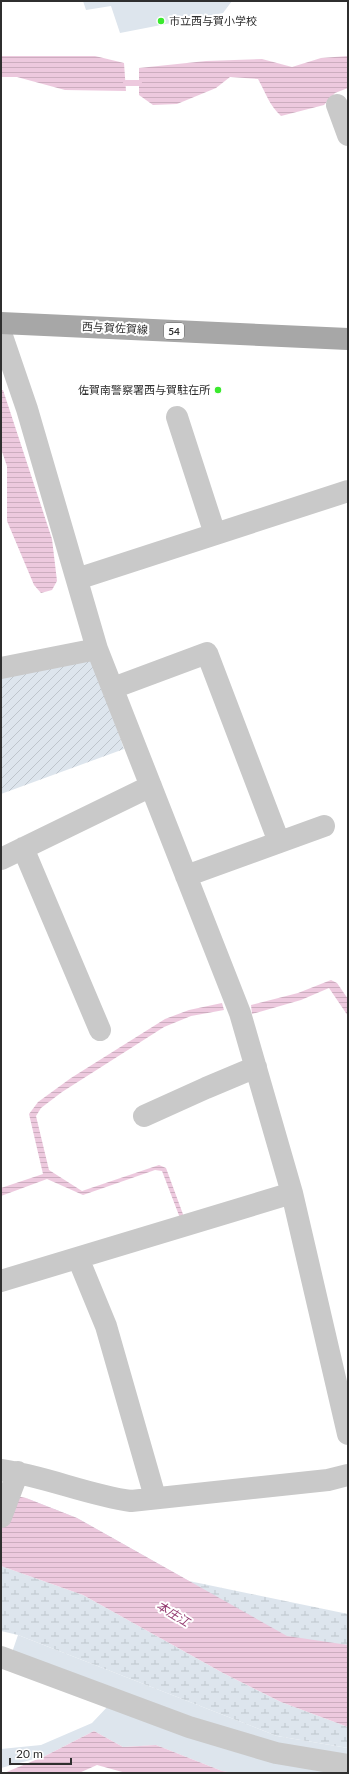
<svg xmlns="http://www.w3.org/2000/svg" width="349" height="1774" font-family="Lato,'Noto Sans JP',sans-serif">
  <defs>
    <pattern id="wetland-marsh" width="20" height="14" patternUnits="userSpaceOnUse"><rect width="20" height="14" fill="#dde5ed"/><path d="M1 5h8M5 5V1M11 12h8M15 12V8" fill="none" stroke="#bec5cc"/></pattern>
    <pattern id="garden-furrows" width="10" height="10" patternUnits="userSpaceOnUse"><rect width="10" height="10" fill="#dde5ed"/><path d="M-1 1l2-2M0 10L10 0M9 11l2-2" fill="none" stroke="#bec5cc"/></pattern>
    <pattern id="water-rules" width="6" height="5" patternUnits="userSpaceOnUse"><rect width="6" height="5" fill="#edc9de"/><path d="M0 2.5h6" fill="none" stroke="#ccadbf"/></pattern>
  </defs>
  <rect width="100%" height="100%" fill="#fff"/>
  <!-- grass -->
  <path fill="#dde5ed" d="M 83,1 L 232,1 L 223,13 L 120,33 L 111,6 L 86,10 Z
    M 18,1635 L 277,1736 L 348,1748 L 348,1773 L 234,1773 L 222,1771 L 156,1745 L 123,1747 L 94,1731 L 45,1756 L 1,1768 L 1,1749 L 41,1745 L 92,1723 L 110,1704 L 8,1664 Z"/>
  <!-- wetland -->
  <path fill="url(#wetland-marsh)" d="M 26,1498 L 77,1518 L 189,1581 L 348,1614 L 348,1659 L 256,1638 Z
    M 1,1566 L 83,1595 L 223,1673 L 281,1702 L 348,1727 L 348,1748 L 277,1736 L 18,1635 L 1,1631 Z"/>
  <!-- garden -->
  <path fill="url(#garden-furrows)" d="M 93,660 L 124,749 L 1,794 L 1,677 Z"/>
  <!-- water -->
  <path fill="url(#water-rules)" d="M 1,56 L 95,56 L 124,63 L 126,91 L 65,90 L 17,77 L 1,77 Z
    M 348,56 L 348,88 L 335,93 L 324,105 L 281,116 C 269,105 266,93 258,79 L 230,77 L 216,88 L 177,104 L 153,105 L 139,95 L 139,68 L 206,61 L 262,59 L 292,67 L 321,58 Z
    M 1,390 L 3,390 L 52,539 L 57,581 L 52,590 L 41,593 L 34,585 L 7,521 L 7,466 L 1,449 Z
    M 331,980 L 337,983 L 348,999 L 348,1016 L 329,988 L 301,1000 L 252,1014 L 251,1005 L 298,993 Z
    M 222,1003 L 224,1010 L 191,1016 L 164,1027 L 62,1092 L 41,1108 L 36,1116 L 49,1170 L 82,1191 L 159,1165 L 166,1168 L 184,1217 L 180,1218 L 162,1171 L 155,1170 L 83,1195 L 47,1179 L 1,1196 L 1,1188 L 43,1174 L 29,1114 L 38,1102 L 71,1078 L 165,1019 L 189,1010 Z
    M 1,1493 L 26,1498 L 77,1518 L 287,1636 L 348,1645 L 348,1727 L 281,1702 L 223,1673 L 83,1595 L 1,1566 Z
    M 94,1731 L 123,1747 L 156,1745 L 222,1771 L 234,1773 L 126,1773 L 97,1765 L 79,1773 L 4,1773 L 45,1756 Z"/>
  <g fill="none" stroke-linecap="round" stroke-linejoin="round">
    <!-- stream -->
    <path stroke="#edc9de" stroke-width="6" d="M 126,83 L 139,83"/>
    <!-- street -->
    <path stroke="#c9c9c9" stroke-width="22" d="M 337,105 L 348,135
      M 1,333 L 27,409 L 97,649 L 240,1013 L 292,1193 L 348,1434
      M 177,417 L 215,534
      M 77,579 L 348,491
      M 1,668 L 97,649
      M 113,688 L 207,653 L 279,842
      M 23,848 L 100,1030
      M 1,859 L 151,786
      M 186,876 L 324,826
      M 144,1116 L 206,1088 L 256,1067
      M 78,1258 L 106,1326 L 155,1497
      M 1,1281 L 292,1193
      M 1,1470 C 45,1476 87,1495 131,1501 L 328,1480 L 348,1475
      M 1,1517 L 18,1472
      M 1,1657 L 189,1727 L 276,1753 L 348,1765"/>
    <!-- primary -->
    <path stroke="#a7a7a7" stroke-width="22" d="M 1,323 L 348,339"/>
  </g>
  <!-- markers -->
  <g fill="#3ae92e" stroke="#fff" stroke-width="1.5">
    <circle cx="161" cy="21" r="4"/>
    <circle cx="218" cy="390" r="4"/>
  </g>
  <g text-anchor="middle" stroke-width="4" stroke-linejoin="round" paint-order="stroke">
    <!-- shield labels -->
    <rect fill="#fff" stroke="#6d6d6d" stroke-width="1" x="164" y="323" width="20" height="16" rx="3"/>
    <g font-size="10" font-weight="bold" fill="#2f2f2f">
      <text x="174" y="335">54</text>
    </g>
    <!-- poi labels -->
    <g font-size="11" fill="#2f2f2f" stroke="#fff" text-anchor="start">
      <text x="169" y="25">市立西与賀小学校</text>
      <text x="210" y="394" text-anchor="end">佐賀南警察署西与賀駐在所</text>
    </g>
    <!-- street labels -->
    <g font-size="11" fill="#2f2f2f" stroke="#fff">
      <text transform="translate(115 328) rotate(3)" y="4">西与賀佐賀線</text>
    </g>
    <!-- water labels -->
    <g font-size="12" font-style="italic" fill="#933b70" stroke="#fff">
      <text transform="translate(173 1614) rotate(32)" y="4">本庄江</text>
    </g>
  </g>
  <!-- border -->
  <rect width="349" height="1774" fill="none" stroke="#2f2f2f" stroke-width="4"/>
  <!-- scale -->
  <path d="M10 1758v6h61v-6" fill="none" stroke="#2f2f2f" stroke-width="2"/>
  <text x="16" y="1758" font-size="12" fill="#2f2f2f" stroke="#ffffff" stroke-width="3" paint-order="stroke">20 m</text>
</svg>
